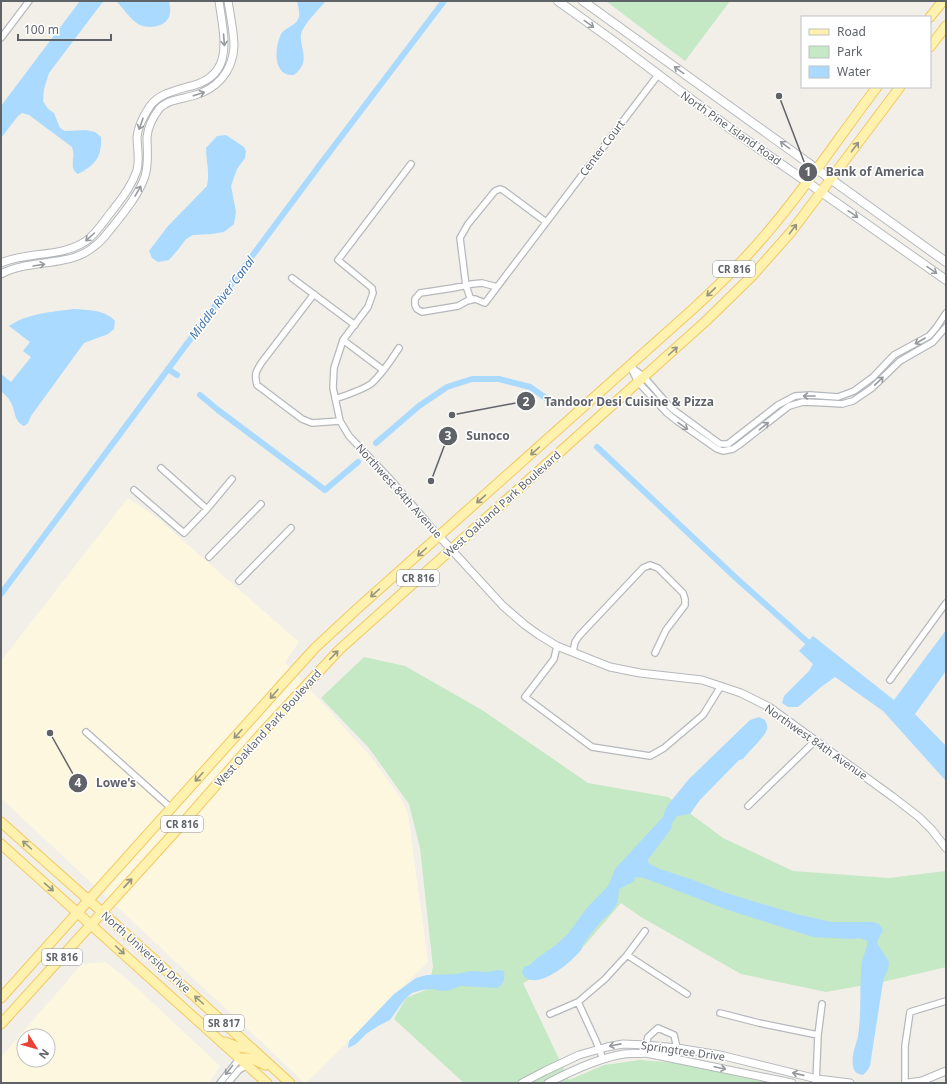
<svg xmlns="http://www.w3.org/2000/svg" width="947" height="1084" font-family="'Noto Sans',sans-serif">
  <rect width="100%" height="100%" fill="#f1efe8"/>
  <!-- commercial -->
  <path fill="#fef7e0" fill-rule="evenodd" d="M 128,498 L 155,516 L 299,642 L 285,662 L 372,758 L 402,800 L 408,814 L 428,962 L 306,1083 L 305,1083 L 1,798 L 1,661 Z
    M 106,962 L 137,988 L 220,1066 L 209,1083 L 1,1083 L 1,1057 L 82,964 ZM 24,1036 L 48,1036 L 48,1060 L 24,1060 Z"/>
  <!-- green -->
  <path fill="#c5e8c5" d="M 606,1 L 730,1 L 685,61 Z
    M 364,657 L 405,666 L 482,710 L 588,783 L 668,797 L 723,838 L 793,871 L 889,878 L 946,871 L 946,967 L 887,981 L 826,992 L 741,974 L 641,917 L 621,903 L 577,954 L 523,983 L 569,1080 L 604,1065 L 640,1060 L 677,1063 L 771,1083 L 464,1083 L 394,1019 L 406,998 L 428,989 L 433,967 L 420,848 L 409,804 L 369,748 L 321,698 Z"/>
  <!-- water -->
  <path fill="#aadaff" d="M 80,1 L 105,1 L 102,3 L 49,73 L 44,89 L 43,101 L 48,109 L 54,113 L 60,128 L 65,131 L 86,130 L 95,132 L 101,137 C 102,158 95,165 78,174 C 71,169 73,165 73,158 C 74,154 73,151 72,147 L 29,115 L 22,113 L 18,116 L 1,138 L 1,106 Z
    M 116,1 L 169,1 C 170,6 171,12 169,17 C 164,28 147,29 138,24 C 130,19 123,8 116,1 Z
    M 297,1 L 326,1 C 318,10 307,21 302,31 C 296,45 314,59 294,75 C 290,75 287,75 284,73 C 273,65 276,45 281,34 C 285,27 297,26 299,17 C 300,12 298,6 297,1 Z
    M 226,135 L 244,147 L 246,151 L 245,158 L 237,169 L 231,186 L 236,212 L 234,224 L 224,232 L 212,234 L 193,235 L 186,239 L 177,251 L 169,260 L 158,262 L 152,258 L 149,251 L 168,226 L 207,186 C 210,172 206,161 206,148 L 217,136 Z
    M 74,309 C 88,310 106,310 115,321 L 114,329 L 108,334 L 84,343 L 31,416 L 28,423 L 24,426 C 13,421 16,410 10,401 C 8,397 4,394 1,391 L 1,374 L 11,382 L 31,357 L 23,351 L 30,342 L 9,326 C 28,313 52,312 74,309 Z
    M 946,630 L 946,671 L 915,714 L 946,746 L 946,781 L 883,711 L 835,677 L 821,687 L 798,707 L 788,707 L 782,703 L 784,696 L 809,671 L 813,664 L 799,651 L 813,636 L 894,700 Z
    M 759,717 L 765,720 C 766,723 768,725 767,729 C 766,736 748,752 743,759 L 739,760 L 700,800 L 690,814 L 677,816 L 672,823 L 671,829 L 647,861 L 650,864 L 660,869 L 693,880 L 726,893 L 796,914 L 831,922 L 873,922 L 879,924 L 883,930 C 881,935 878,938 877,943 L 889,962 L 888,969 L 884,978 L 882,988 L 870,1066 L 867,1071 L 863,1075 C 857,1074 854,1072 853,1066 C 851,1056 856,1045 858,1036 C 862,1011 859,986 862,962 C 863,955 868,948 867,941 L 860,938 L 850,939 L 813,937 L 728,910 L 644,878 L 636,877 L 633,882 L 619,889 C 618,895 619,902 615,907 C 611,914 603,918 598,925 C 594,930 588,937 585,942 C 583,944 582,947 581,950 C 572,961 542,988 526,978 C 524,977 524,975 522,973 L 524,967 L 530,965 L 536,959 L 556,945 L 568,934 L 586,909 L 608,886 L 611,880 L 615,869 L 663,817 L 667,806 L 689,779 L 750,720 Z
    M 499,970 L 504,971 C 505,980 504,982 498,988 L 460,986 L 450,990 L 443,991 L 432,989 L 422,990 L 412,993 L 405,999 L 390,1020 L 378,1026 L 366,1034 L 356,1044 L 348,1048 L 349,1041 L 394,994 L 416,978 L 427,975 L 457,974 L 471,971 L 486,972 Z"/>
  <g fill="none" stroke-linecap="round" stroke-linejoin="round">
    <!-- canal -->
    <path stroke="#aadaff" stroke-width="6" d="M 168,369 L 177,375
      M 200,395 L 218,410 L 325,490 L 358,462
      M 376,443 L 419,406 L 447,387 L 472,379 L 499,379 L 530,387 L 553,403
      M 597,447 L 736,578 L 813,647
      M 1,594 L 319,166 L 444,1"/>
    <defs>
      <path id="minor" d="M 1,38 L 29,1
        M 292,278 L 355,325
        M 497,287 L 482,283 L 472,284 L 453,288 L 420,293 L 415,299 L 415,305 L 417,309 L 422,312 L 458,306 L 467,301 L 475,299 L 485,303 L 658,75
        M 314,294 L 262,362 C 256,371 254,374 257,385 L 302,419 L 312,423 L 340,421 L 349,436 L 391,480 L 439,536
        M 471,300 L 466,286 L 460,238 L 468,224 L 495,191 L 500,189 L 503,190 L 546,222
        M 343,340 L 383,370
        M 630,366 L 638,382 L 667,413 L 677,421 L 717,449 L 723,451 L 733,449 L 739,445 L 789,406 L 803,402 L 827,403 L 842,404 L 853,401 L 872,388 L 900,361 L 933,342 L 946,327
        M 631,367 L 644,377 L 671,408 L 720,444 L 728,444 L 778,405 L 795,396 L 810,395 L 838,397 L 854,391 L 873,377 L 894,355 L 929,336 L 936,328 L 946,313
        M 335,399 C 344,396 366,388 372,383 C 383,373 391,360 399,348
        M 340,421 L 333,388 L 334,368 L 343,340 L 368,307 L 373,293 L 372,288 L 338,260 L 411,164
        M 161,468 L 207,509 L 232,479
        M 134,490 L 184,533 L 207,509
        M 209,557 L 261,504
        M 239,581 L 291,528
        M 557,646 L 554,659 L 525,697 L 592,747 L 650,756 L 664,748 L 703,715 L 721,686
        M 573,652 L 575,642 L 579,636 L 643,568 L 650,565 L 658,568 L 683,593 L 685,599 L 685,605 L 666,630 L 655,653
        M 890,680 L 946,603
        M 86,732 L 171,808
        M 748,806 L 815,741
        M 627,955 L 645,931
        M 578,1002 L 596,1041 L 603,1059
        M 720,1013 L 759,1023 L 818,1035
        M 550,1014 L 578,1002 L 605,979 L 627,955 L 687,994
        M 646,1045 L 648,1037 L 658,1028 L 674,1035 L 677,1048 L 677,1059
        M 220,1083 L 240,1058
        M 228,1083 L 239,1070 L 247,1065
        M 816,1083 L 818,1035 L 822,1004
        M 905,1083 L 905,1046 L 910,1012 L 946,1001"/>
      <path id="tertiary" d="M 1,263 C 28,251 61,258 86,241 C 96,234 104,221 112,211 C 122,198 132,186 137,170 C 140,159 137,148 137,137 C 138,126 144,115 150,106 C 159,94 173,91 187,87 C 236,77 224,38 219,1
        M 1,274 C 19,264 44,264 63,260 C 75,258 87,253 96,245 C 103,240 108,232 114,225 C 126,210 139,194 145,176 C 149,163 147,150 147,137 C 148,127 153,117 159,109 C 167,100 181,99 192,96 C 216,90 233,72 234,46 C 234,33 230,14 228,1
        M 439,536 L 503,606 L 525,625 L 539,635 L 557,646 L 610,667 L 640,673 L 702,680 L 741,693 L 769,707 L 893,797 L 919,817 L 932,830 L 946,848
        M 522,1083 L 545,1071 L 579,1055 L 607,1047 L 623,1044 L 646,1045 L 677,1048 L 720,1055 L 817,1079 L 850,1083
        M 548,1083 C 571,1071 598,1058 624,1054 C 631,1053 639,1054 646,1053 L 792,1083
        M 908,1083 L 922,1081 L 946,1071"/>
      <path id="secondary" d="M 558,1 L 615,42 L 732,130 L 807,182 L 946,280
        M 583,1 L 946,262"/>
      <path id="primary" d="M 930,17 L 943,1
        M 930,47 L 946,26
        M 1,822 L 102,912 L 290,1083
        M 1,844 L 267,1083
        M 1,998 L 286,680 L 315,648 L 357,609 L 693,309 C 714,290 734,270 753,249 C 799,198 836,141 877,87
        M 1,1024 L 183,823 L 260,735 L 339,650 L 706,321 L 752,276 L 791,232 L 900,87
        M 225,1042 L 238,1047 L 253,1049
        M 240,1058 L 251,1058 L 265,1065"/>
    </defs>
    <!-- minor casing -->
    <use href="#minor" stroke="#b5b8bc" stroke-width="8"/>
    <!-- tertiary casing -->
    <use href="#tertiary" stroke="#b5b8bc" stroke-width="9"/>
    <!-- secondary casing -->
    <use href="#secondary" stroke="#b6babf" stroke-width="10"/>
    <!-- primary casing -->
    <use href="#primary" stroke="#f2c960" stroke-width="11"/>
    <!-- minor -->
    <use href="#minor" stroke="#fff" stroke-width="5.5"/>
    <!-- tertiary -->
    <use href="#tertiary" stroke="#fff" stroke-width="7"/>
    <!-- secondary -->
    <use href="#secondary" stroke="#fff" stroke-width="8"/>
    <!-- primary -->
    <use href="#primary" stroke="#fff2af" stroke-width="9"/>
  </g>
  <!-- one-way arrows -->
  <defs><path id="oneway-shaft" d="M-6 0H5M1.5-3L5.5 0L1.5 3" fill="none" stroke-width="1.6" stroke-linecap="round" stroke-linejoin="round"/></defs>
  <g stroke="#979a9d">
    <use href="#oneway-shaft" transform="translate(589 24) rotate(36)"/>
    <use href="#oneway-shaft" transform="translate(224 40) rotate(86)"/>
    <use href="#oneway-shaft" transform="translate(679 70) rotate(-144)"/>
    <use href="#oneway-shaft" transform="translate(199 94) rotate(-18)"/>
    <use href="#oneway-shaft" transform="translate(141 124) rotate(109)"/>
    <use href="#oneway-shaft" transform="translate(785 145) rotate(-144)"/>
    <use href="#oneway-shaft" transform="translate(138 191) rotate(-60)"/>
    <use href="#oneway-shaft" transform="translate(853 214) rotate(35)"/>
    <use href="#oneway-shaft" transform="translate(90 237) rotate(138)"/>
    <use href="#oneway-shaft" transform="translate(39 265) rotate(-9)"/>
    <use href="#oneway-shaft" transform="translate(932 270) rotate(35)"/>
    <use href="#oneway-shaft" transform="translate(920 341) rotate(150)"/>
    <use href="#oneway-shaft" transform="translate(879 381) rotate(-44)"/>
    <use href="#oneway-shaft" transform="translate(809 396) rotate(-180)"/>
    <use href="#oneway-shaft" transform="translate(683 426) rotate(35)"/>
    <use href="#oneway-shaft" transform="translate(764 426) rotate(-39)"/>
    <use href="#oneway-shaft" transform="translate(615 1045) rotate(169)"/>
    <use href="#oneway-shaft" transform="translate(720 1068) rotate(12)"/>
    <use href="#oneway-shaft" transform="translate(229 1070) rotate(128)"/>
    <use href="#oneway-shaft" transform="translate(798 1074) rotate(-167)"/>
  </g>
  <g stroke="#979581">
    <use href="#oneway-shaft" transform="translate(855 147) rotate(-53)"/>
    <use href="#oneway-shaft" transform="translate(793 229) rotate(-53)"/>
    <use href="#oneway-shaft" transform="translate(711 292) rotate(136)"/>
    <use href="#oneway-shaft" transform="translate(673 351) rotate(-42)"/>
    <use href="#oneway-shaft" transform="translate(535 451) rotate(138)"/>
    <use href="#oneway-shaft" transform="translate(481 499) rotate(139)"/>
    <use href="#oneway-shaft" transform="translate(422 552) rotate(138)"/>
    <use href="#oneway-shaft" transform="translate(375 593) rotate(138)"/>
    <use href="#oneway-shaft" transform="translate(334 655) rotate(-46)"/>
    <use href="#oneway-shaft" transform="translate(274 694) rotate(131)"/>
    <use href="#oneway-shaft" transform="translate(238 734) rotate(132)"/>
    <use href="#oneway-shaft" transform="translate(199 777) rotate(132)"/>
    <use href="#oneway-shaft" transform="translate(27 845) rotate(-138)"/>
    <use href="#oneway-shaft" transform="translate(128 883) rotate(-47)"/>
    <use href="#oneway-shaft" transform="translate(49 887) rotate(41)"/>
    <use href="#oneway-shaft" transform="translate(120 950) rotate(42)"/>
    <use href="#oneway-shaft" transform="translate(199 1000) rotate(-138)"/>
  </g>
  <g text-anchor="middle" stroke-width="3" stroke-linejoin="round" paint-order="stroke">
    <!-- shield labels -->
    <g fill="#fff" stroke="#8f9295" stroke-width="1">
      <rect x="713" y="261" width="42" height="16" rx="3"/>
      <rect x="397" y="570" width="42" height="16" rx="3"/>
      <rect x="161" y="816" width="42" height="16" rx="3"/>
      <rect x="42" y="949" width="40" height="16" rx="3"/>
      <rect x="204" y="1015" width="40" height="16" rx="3"/>
    </g>
    <g font-size="10" font-weight="bold" fill="#5f6368">
      <text x="734" y="273">CR 816</text>
      <text x="418" y="582">CR 816</text>
      <text x="182" y="828">CR 816</text>
      <text x="62" y="961">SR 816</text>
      <text x="224" y="1027">SR 817</text>
    </g>
    <!-- street labels -->
    <g font-size="11" fill="#5f6368" stroke="#fff">
      <text transform="translate(731 128) rotate(35)" y="4">North Pine Island Road</text>
      <text transform="translate(602 148) rotate(-53)" y="4">Center Court</text>
      <text transform="translate(399 491) rotate(48)" y="4">Northwest 84th Avenue</text>
      <text transform="translate(502 504) rotate(-42)" y="4">West Oakland Park Boulevard</text>
      <text transform="translate(268 728) rotate(-48)" y="4">West Oakland Park Boulevard</text>
      <text transform="translate(816 742) rotate(35)" y="4">Northwest 84th Avenue</text>
      <text transform="translate(146 952) rotate(42)" y="4">North University Drive</text>
      <text transform="translate(683 1051) rotate(8)" y="4">Springtree Drive</text>
    </g>
    <!-- water labels -->
    <g font-size="12" font-style="italic" fill="#4174aa" stroke="#fff">
      <text transform="translate(222 298) rotate(-53)" y="4">Middle River Canal</text>
    </g>
  </g>
  <!-- callouts -->
  <path fill="none" stroke="#5f6368" stroke-width="1.5" d="M779 96L808 172M452 415L526 401M431 481L448 436M50 733L78 783"/>
  <g fill="#5f6368" stroke="#fff" stroke-width="1.5">
    <circle cx="779" cy="96" r="4"/>
    <circle cx="452" cy="415" r="4"/>
    <circle cx="431" cy="481" r="4"/>
    <circle cx="50" cy="733" r="4"/>
    <circle cx="808" cy="172" r="10"/>
    <circle cx="526" cy="401" r="10"/>
    <circle cx="448" cy="436" r="10"/>
    <circle cx="78" cy="783" r="10"/>
  </g>
  <g font-size="12" text-anchor="middle" font-weight="bold" fill="#fff">
    <text x="808" y="176">1</text>
    <text x="526" y="406">2</text>
    <text x="448" y="440">3</text>
    <text x="78" y="787">4</text>
  </g>
  <g font-size="12" text-anchor="middle" font-weight="bold" fill="#5f6368" stroke="#fff" stroke-width="3" stroke-linejoin="round" paint-order="stroke">
    <text x="875" y="176">Bank of America</text>
    <text x="629" y="406">Tandoor Desi Cuisine &amp; Pizza</text>
    <text x="488" y="440">Sunoco</text>
    <text x="116" y="787">Lowe's</text>
  </g>
  <!-- border -->
  <rect width="947" height="1084" fill="none" stroke="#5f6368" stroke-width="4"/>
  <!-- legend -->
  <rect x="801" y="16" width="130" height="72" fill="#ffffff" stroke="#bfc1c3"/>
  <rect x="809" y="29" width="20" height="6" fill="#fff2af" stroke="#bfc1c3"/>
  <text x="837" y="36" font-size="12" fill="#5f6368">Road</text>
  <rect x="809" y="46" width="20" height="12" fill="#c5e8c5" stroke="#bfc1c3"/>
  <text x="837" y="56" font-size="12" fill="#5f6368">Park</text>
  <rect x="809" y="66" width="20" height="12" fill="#aadaff" stroke="#bfc1c3"/>
  <text x="837" y="76" font-size="12" fill="#5f6368">Water</text>
  <!-- north arrow -->
  <g transform="translate(36 1048) rotate(127)"><circle r="19" fill="#ffffff" stroke="#bfc1c3"/>
  <path d="M0-3L7 15L0 10L-7 15Z" fill="#ea4335"/>
  <text y="-6" font-size="11" font-weight="bold" text-anchor="middle" fill="#5f6368">N</text>
  </g>
  <!-- scale -->
  <path d="M18 34v6h93v-6" fill="none" stroke="#5f6368" stroke-width="2"/>
  <text x="24" y="34" font-size="12" fill="#5f6368" stroke="#ffffff" stroke-width="3" paint-order="stroke">100 m</text>
</svg>
